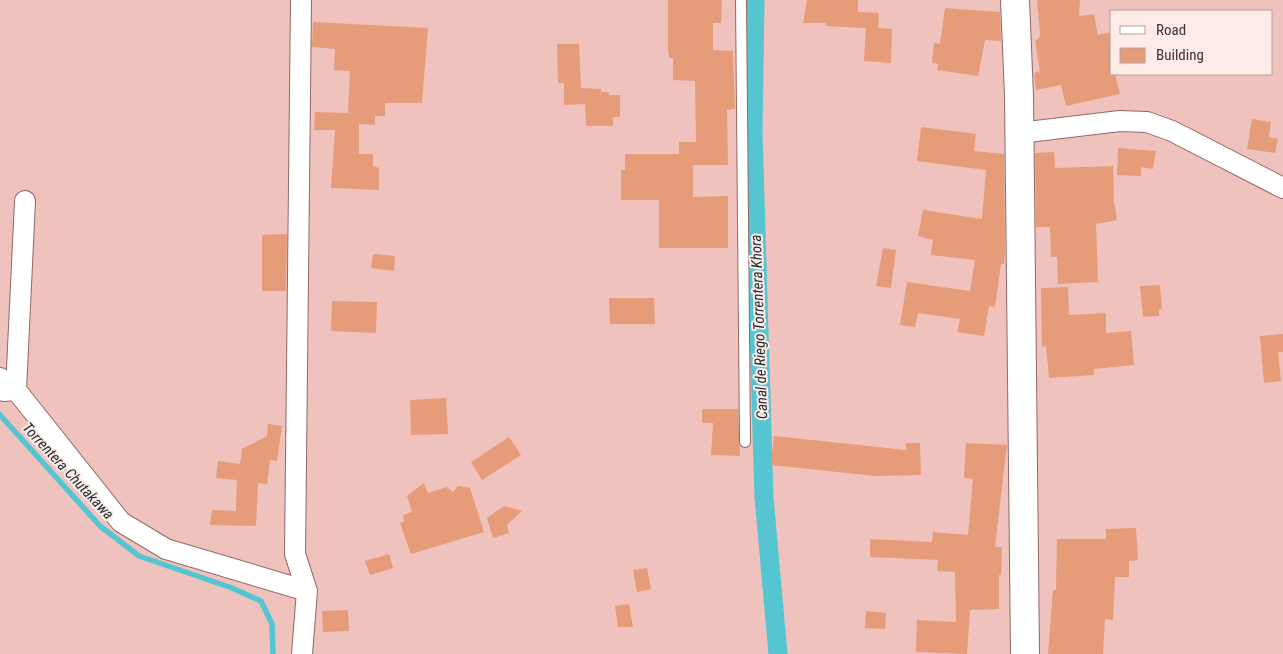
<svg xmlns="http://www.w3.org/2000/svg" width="1283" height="654" font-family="'Roboto Condensed',sans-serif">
  <rect width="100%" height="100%" fill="#f0c2bd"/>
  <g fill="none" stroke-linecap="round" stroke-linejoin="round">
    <!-- stream -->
    <path stroke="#56c5d2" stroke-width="5.5" d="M 0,415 L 100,526 L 139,556 L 232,588 L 261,601 L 272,624 L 273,654"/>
    <!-- canal -->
    <path stroke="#56c5d2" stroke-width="19" d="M 755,0 L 753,132 L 764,497 L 778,654"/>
  </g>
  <!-- building -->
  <path fill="#e69b79" d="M 668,0 L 722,0 L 721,23 L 713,23 L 713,50 L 733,51 L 735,109 L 727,110 L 728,165 L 693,165 L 693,197 L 728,196 L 728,248 L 659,248 L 659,200 L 621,200 L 621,170 L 625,170 L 625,154 L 679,154 L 679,142 L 696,142 L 695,81 L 673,80 L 673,58 L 669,58 L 668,46 Z
    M 807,0 L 858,0 L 858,12 L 879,13 L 878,28 L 892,29 L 891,63 L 864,61 L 866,28 L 826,26 L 826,23 L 803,23 Z
    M 1037,0 L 1080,0 L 1079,16 L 1094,14 L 1098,35 L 1112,32 L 1112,74 L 1115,74 L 1120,94 L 1066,106 L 1061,85 L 1036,90 L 1034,73 L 1040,71 L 1035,40 L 1039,39 L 1040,34 Z
    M 945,8 L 1000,12 L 1001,41 L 985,40 L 978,76 L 937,70 L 938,64 L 932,63 L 934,43 L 940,44 Z
    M 313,22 L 428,28 L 422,103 L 385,103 L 385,116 L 375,116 L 375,125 L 359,124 L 359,154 L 373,154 L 373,166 L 379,168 L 379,190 L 331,188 L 335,130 L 314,130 L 315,112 L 348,113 L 350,71 L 334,70 L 335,49 L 312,47 Z
    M 557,44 L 579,44 L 581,88 L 601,89 L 601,92 L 609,92 L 609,95 L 620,95 L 620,117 L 613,117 L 613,126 L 586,126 L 585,104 L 564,105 L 564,83 L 558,83 Z
    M 1252,119 L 1271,122 L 1269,137 L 1278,139 L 1275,153 L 1247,149 Z
    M 921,127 L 976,134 L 974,151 L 1004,154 L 1005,254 L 1004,264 L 1001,264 L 995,307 L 989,306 L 984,336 L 957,332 L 960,319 L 918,313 L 915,327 L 900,325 L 907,282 L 970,291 L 975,260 L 931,255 L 933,240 L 918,236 L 923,210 L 982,219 L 986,170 L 917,161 Z
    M 1118,148 L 1156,151 L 1153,169 L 1141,167 L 1141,176 L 1117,175 Z
    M 1054,152 L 1055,168 L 1113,166 L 1114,202 L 1117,220 L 1096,224 L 1098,282 L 1058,284 L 1057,257 L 1051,257 L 1050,227 L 1036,227 L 1035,153 Z
    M 287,234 L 286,291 L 262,291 L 262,235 Z
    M 883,248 L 896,250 L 891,288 L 876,286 Z
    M 373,254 L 395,256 L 394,271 L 371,268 Z
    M 1160,285 L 1162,309 L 1159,309 L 1159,316 L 1143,317 L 1140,286 Z
    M 1068,287 L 1069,315 L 1106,313 L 1106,333 L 1131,331 L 1134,365 L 1094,369 L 1094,375 L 1049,378 L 1046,346 L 1042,347 L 1041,288 Z
    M 609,298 L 654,298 L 655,324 L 610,324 Z
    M 332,301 L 377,302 L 376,333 L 331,331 Z
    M 1283,334 L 1283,352 L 1278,352 L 1281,381 L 1264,383 L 1260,336 Z
    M 446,398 L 448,434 L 411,435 L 410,400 Z
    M 702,409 L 738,409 L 740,456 L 711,455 L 713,423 L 702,423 Z
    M 268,424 L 282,426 L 277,461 L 270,460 L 267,484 L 258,483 L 256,526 L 210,525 L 212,510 L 236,511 L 237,480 L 216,478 L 218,461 L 240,464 L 242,449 L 267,436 Z
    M 774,436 L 906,450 L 906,443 L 920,443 L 921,475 L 875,476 L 771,465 Z
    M 509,437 L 521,455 L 482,480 L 471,462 Z
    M 966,443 L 1007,445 L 995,547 L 1002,547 L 1001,575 L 999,575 L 999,609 L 970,610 L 967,654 L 916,652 L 917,620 L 956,622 L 955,572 L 937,571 L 938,560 L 870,557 L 870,539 L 932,542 L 933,532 L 968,535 L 973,479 L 964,478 Z
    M 424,483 L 428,493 L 447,487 L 453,492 L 458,486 L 470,488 L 484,532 L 411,554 L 400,523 L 404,521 L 403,515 L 412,512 L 407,496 Z
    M 504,506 L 522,511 L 507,525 L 509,533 L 493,538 L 487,518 Z
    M 1136,528 L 1138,560 L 1129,561 L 1129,577 L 1115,577 L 1113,620 L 1105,619 L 1103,654 L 1048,654 L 1053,590 L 1056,590 L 1057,539 L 1106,539 L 1106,529 Z
    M 389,554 L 393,568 L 370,575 L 365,561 Z
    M 647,568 L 651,589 L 637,592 L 633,570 Z
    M 629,604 L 633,627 L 618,627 L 615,606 Z
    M 348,610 L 349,631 L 323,632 L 322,611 Z
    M 866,611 L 886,613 L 885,629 L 865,628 Z"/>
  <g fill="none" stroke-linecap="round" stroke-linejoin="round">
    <defs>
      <path id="lane" d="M 741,0 L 745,442"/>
      <path id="street" d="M 301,0 L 295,554 L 307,591 L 302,654
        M 1019,133 L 1120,121 L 1147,122 L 1172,131 L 1283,188
        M 0,378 L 16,390 L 121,522 L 166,549 L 307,591
        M 4,391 L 16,390 L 25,201"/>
      <path id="secondary" d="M 1015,0 L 1019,96 L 1025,654"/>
    </defs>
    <!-- lane casing -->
    <use href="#lane" stroke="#916864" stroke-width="12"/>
    <!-- street casing -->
    <use href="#street" stroke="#916864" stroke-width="22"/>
    <!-- secondary casing -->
    <use href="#secondary" stroke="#916864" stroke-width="30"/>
    <!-- lane -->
    <use href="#lane" stroke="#fff" stroke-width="10"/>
    <!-- street -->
    <use href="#street" stroke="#fff" stroke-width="20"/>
    <!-- secondary -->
    <use href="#secondary" stroke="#fff" stroke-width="28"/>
  </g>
  <g text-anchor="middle" stroke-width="4" stroke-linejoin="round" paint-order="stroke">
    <!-- water labels -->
    <g font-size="15" font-style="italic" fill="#192d30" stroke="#feebe8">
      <text transform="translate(759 327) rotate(-92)" y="5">Canal de Riego Torrentera Khora</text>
      <text transform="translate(68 471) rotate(47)" y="5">Torrentera Chutakawa</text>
    </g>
  </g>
  <!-- legend -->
  <rect x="1110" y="10" width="162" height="65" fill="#feebe8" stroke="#b3a09e"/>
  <rect x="1120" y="26" width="25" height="8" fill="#ffffff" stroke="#b3a09e"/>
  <text x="1156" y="35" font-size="15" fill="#43302f">Road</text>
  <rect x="1120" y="48" width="25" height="15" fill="#e69b79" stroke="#b3a09e"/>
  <text x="1156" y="60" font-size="15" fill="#43302f">Building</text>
</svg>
